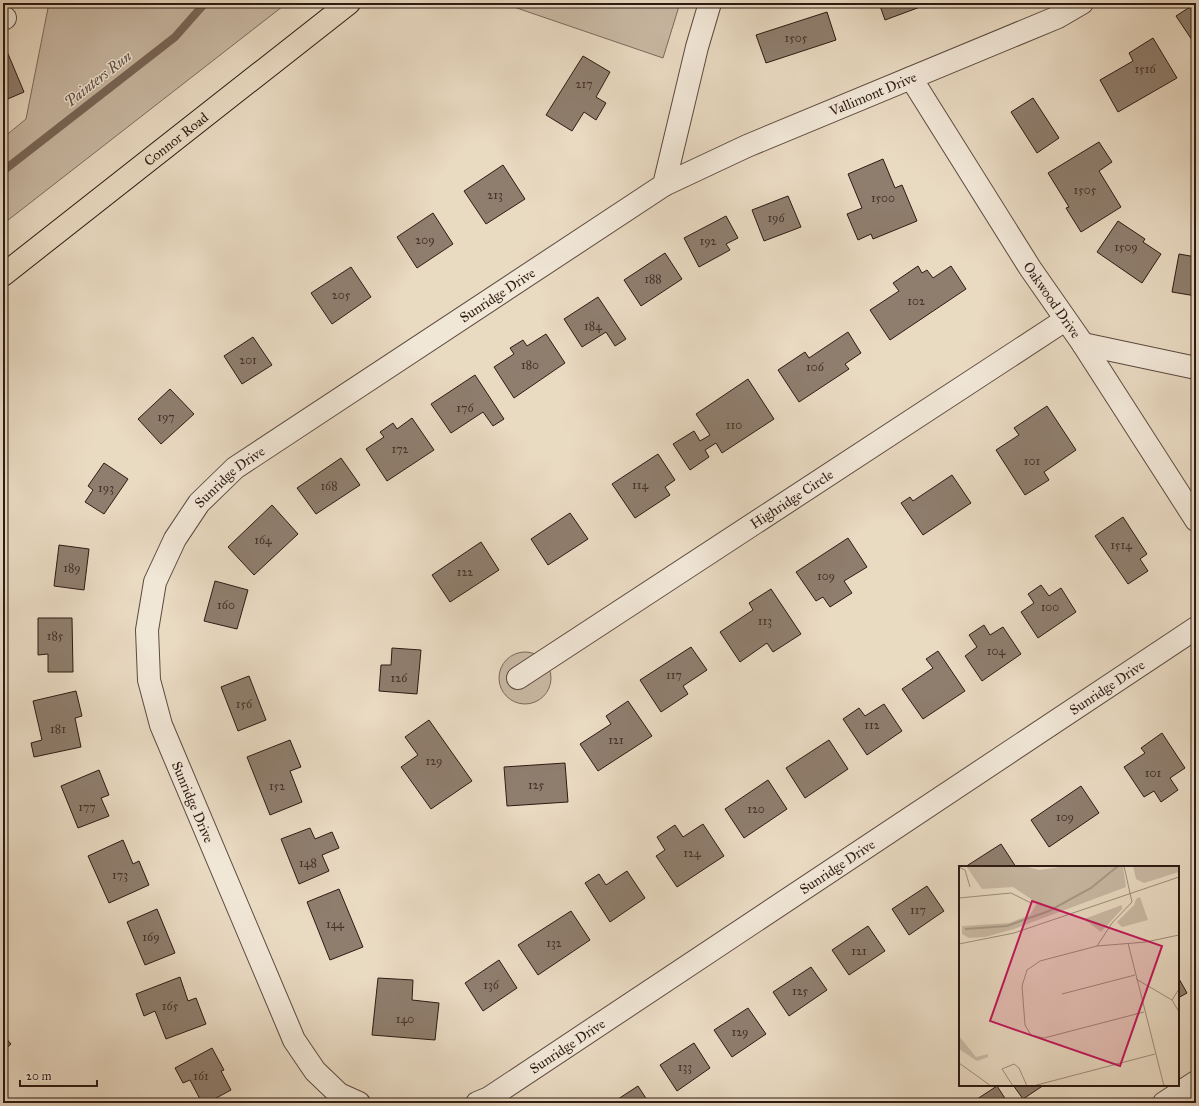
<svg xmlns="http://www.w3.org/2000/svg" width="1199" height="1106" font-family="'IM FELL Great Primer',serif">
  <rect width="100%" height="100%" fill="#e9dac2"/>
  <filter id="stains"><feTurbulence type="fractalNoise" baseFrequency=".005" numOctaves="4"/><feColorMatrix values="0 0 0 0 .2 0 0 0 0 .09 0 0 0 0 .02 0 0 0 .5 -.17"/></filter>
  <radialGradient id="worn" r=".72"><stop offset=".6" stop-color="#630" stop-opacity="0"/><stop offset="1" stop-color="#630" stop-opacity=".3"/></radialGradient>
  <!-- green -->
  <path fill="#c9b9a4" stroke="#7c6a5c" d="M 49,3 L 287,3 L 3,224 L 3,138 L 26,119 Z
    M 502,3 L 680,3 L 663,58 Z
    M499 678a26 26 0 1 1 52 0a26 26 0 1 1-52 0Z"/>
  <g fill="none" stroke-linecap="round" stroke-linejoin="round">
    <!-- stream -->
    <path stroke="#786658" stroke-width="8" d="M 3,171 L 175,37 L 205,3"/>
  </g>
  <!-- building -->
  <path fill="#8f7e6e" stroke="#2e1a13" d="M 879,3 L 931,3 L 885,20 Z
    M 1196,3 L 1196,46 L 1176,16 Z
    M 827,12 L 836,40 L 766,63 L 756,35 Z
    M 1153,38 L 1177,78 L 1118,112 L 1100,80 L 1133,61 L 1129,53 Z
    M 3,42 L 24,92 L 3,101 Z
    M 583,56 L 610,72 L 596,97 L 606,103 L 596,120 L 584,112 L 572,131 L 546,115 Z
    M 1033,98 L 1059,138 L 1037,153 L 1011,112 Z
    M 1099,142 L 1112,162 L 1099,171 L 1121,207 L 1081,232 L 1066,208 L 1069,207 L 1048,173 Z
    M 883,159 L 895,188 L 902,185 L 917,221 L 873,239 L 871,234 L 858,240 L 847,214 L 862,208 L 848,174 Z
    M 503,165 L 525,199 L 486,224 L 464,191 Z
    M 788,196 L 801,227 L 764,241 L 752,210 Z
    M 433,213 L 453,244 L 417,268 L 397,237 Z
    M 726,216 L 738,238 L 726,244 L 730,250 L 699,267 L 684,238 Z
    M 1118,221 L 1145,239 L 1143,242 L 1161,254 L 1142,283 L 1097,252 Z
    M 665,253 L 682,279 L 641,306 L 624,280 Z
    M 1179,254 L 1196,257 L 1196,296 L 1172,292 Z
    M 918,266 L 922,273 L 927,270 L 933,278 L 951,266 L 966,289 L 890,340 L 870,310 L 899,291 L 893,283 Z
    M 351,267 L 371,297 L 332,324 L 311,293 Z
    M 598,297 L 626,339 L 615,346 L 606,332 L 582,347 L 564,319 Z
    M 848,332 L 861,353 L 845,364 L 849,369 L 799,402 L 778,370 L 805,352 L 809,358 Z
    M 546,334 L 565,363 L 514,398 L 494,367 L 514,354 L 510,348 L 523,340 L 527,346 Z
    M 253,337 L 272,365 L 242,384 L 224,356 Z
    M 475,375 L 504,419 L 493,426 L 483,412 L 451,433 L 431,404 Z
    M 748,379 L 774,419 L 722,453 L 716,443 L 705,450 L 709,457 L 690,470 L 673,444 L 694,431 L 700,441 L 710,435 L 696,414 Z
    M 170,389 L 194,414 L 161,444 L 138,419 Z
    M 1047,406 L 1076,450 L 1044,472 L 1049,480 L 1025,495 L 996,450 L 1019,435 L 1014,428 Z
    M 412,418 L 434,450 L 387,481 L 366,449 L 384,437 L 380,432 L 393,423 L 397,429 Z
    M 658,454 L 675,480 L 665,487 L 670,495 L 635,518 L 612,484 Z
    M 341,458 L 360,485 L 316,514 L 297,488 Z
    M 104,463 L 128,479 L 104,514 L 85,502 L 93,490 L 88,486 Z
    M 952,475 L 971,503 L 923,535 L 901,503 L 910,497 L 913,501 Z
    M 272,505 L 298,534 L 254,575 L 228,547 Z
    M 570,513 L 588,539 L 548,565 L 531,539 Z
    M 1123,517 L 1147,554 L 1140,559 L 1148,571 L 1128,584 L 1095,536 Z
    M 848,538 L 867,567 L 844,581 L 852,593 L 830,607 L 823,597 L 816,601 L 796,572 Z
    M 481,542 L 499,570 L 450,602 L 432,575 Z
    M 59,545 L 89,549 L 84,590 L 54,586 Z
    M 215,581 L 248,590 L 237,629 L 204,621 Z
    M 1041,585 L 1049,596 L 1061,588 L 1076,612 L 1038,638 L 1021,612 L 1034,603 L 1028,594 Z
    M 771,589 L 801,634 L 773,652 L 767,643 L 740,662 L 720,632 L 753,610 L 749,603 Z
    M 38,618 L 72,618 L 73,672 L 48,672 L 48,654 L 38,655 Z
    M 984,625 L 990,635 L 1003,627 L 1021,654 L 982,681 L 965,656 L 977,647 L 969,635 Z
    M 691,647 L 707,670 L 683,686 L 688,694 L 661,712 L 640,680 Z
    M 392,648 L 421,650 L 417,694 L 379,691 L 381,665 L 391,665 Z
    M 938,651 L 965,691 L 923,719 L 902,689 L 933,668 L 926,659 Z
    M 249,676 L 266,720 L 238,731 L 221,687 Z
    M 76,691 L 82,716 L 75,718 L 81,747 L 34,757 L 31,743 L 42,740 L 33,701 Z
    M 628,701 L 652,736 L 598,771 L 580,744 L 611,724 L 606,716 Z
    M 884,704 L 902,731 L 867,755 L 843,719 L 859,708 L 865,716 Z
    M 429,720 L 472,781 L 431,809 L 401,767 L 418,755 L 405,737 Z
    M 1162,733 L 1185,768 L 1170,778 L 1178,790 L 1161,802 L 1154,791 L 1144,797 L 1124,767 L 1145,753 L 1141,748 Z
    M 290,740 L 301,767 L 290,771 L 302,802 L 270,815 L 247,757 Z
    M 829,740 L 848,769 L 805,798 L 786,768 Z
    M 565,763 L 568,802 L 507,806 L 504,767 Z
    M 99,770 L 109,795 L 101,798 L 109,816 L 78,828 L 61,786 Z
    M 768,780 L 787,809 L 744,838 L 725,809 Z
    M 1081,786 L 1099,813 L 1049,847 L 1031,820 Z
    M 703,824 L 724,856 L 677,887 L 656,856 L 665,850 L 657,837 L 675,825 L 683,837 Z
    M 310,828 L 315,839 L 332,832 L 339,848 L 322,855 L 329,871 L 299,884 L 281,839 Z
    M 123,840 L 133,864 L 139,861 L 149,885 L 109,903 L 88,856 Z
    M 1001,844 L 1016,867 L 965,867 Z
    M 627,871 L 645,898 L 610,922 L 585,883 L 599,874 L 606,885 Z
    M 927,886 L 944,911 L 909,935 L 892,909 Z
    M 339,889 L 363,947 L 330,960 L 307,902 Z
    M 157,909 L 175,953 L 145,965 L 127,922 Z
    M 571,911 L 590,940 L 538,975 L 518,945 Z
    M 868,926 L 885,951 L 849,975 L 832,950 Z
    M 499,960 L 517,988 L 483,1011 L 465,983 Z
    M 811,967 L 827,990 L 789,1016 L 773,992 Z
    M 180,977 L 188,1001 L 196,998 L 206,1024 L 166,1039 L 155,1011 L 144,1016 L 136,994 Z
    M 1178,977 L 1187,993 L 1178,998 Z
    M 378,978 L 413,980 L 412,1000 L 439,1003 L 435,1040 L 372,1035 Z
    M 748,1008 L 766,1034 L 732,1057 L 714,1030 Z
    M 3,1035 L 11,1044 L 3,1051 Z
    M 694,1043 L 710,1068 L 677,1091 L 660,1065 Z
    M 212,1048 L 224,1070 L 221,1071 L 231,1090 L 207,1103 L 202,1103 L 190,1080 L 183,1083 L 175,1068 Z
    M 1013,1085 L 1044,1085 L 1023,1099 Z
    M 638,1086 L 649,1103 L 612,1103 Z
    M 997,1086 L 1008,1103 L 971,1103 Z"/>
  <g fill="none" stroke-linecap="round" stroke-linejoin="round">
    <defs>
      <g id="minor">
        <path d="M 3,18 L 5,18"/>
        <path id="s1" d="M 911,78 L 1030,268 L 1083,344 L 1196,520"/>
        <path id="s2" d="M 664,185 L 747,146 L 1058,17 L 1082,3"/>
        <path d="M 1083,344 L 1196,368"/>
        <path id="s3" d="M 518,678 L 1065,320"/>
        <path id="s4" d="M 359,1103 L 339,1094 L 315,1071 L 294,1040 L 161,725 L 149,680 L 147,630 L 155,582 L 175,539 L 199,503 L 235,468 L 664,185 L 697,47 L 710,3"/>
        <path id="s5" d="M 477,1103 L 489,1098 L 1196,628"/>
        <path d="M 1164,1103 L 1196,1082"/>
      </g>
      <g id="major">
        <path id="s6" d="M 3,275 L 349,3"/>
      </g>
    </defs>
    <!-- minor casing -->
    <use href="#minor" stroke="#5d4a3f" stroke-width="24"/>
    <!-- major casing -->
    <use href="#major" stroke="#2e1a13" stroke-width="24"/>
    <!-- minor -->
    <use href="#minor" stroke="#f1e7d7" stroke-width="22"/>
    <!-- major -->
    <use href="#major" stroke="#e9dac2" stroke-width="22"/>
  </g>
  <g text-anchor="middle" stroke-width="3" stroke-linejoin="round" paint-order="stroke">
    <!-- number labels -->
    <g font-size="12" fill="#46332a">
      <text x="796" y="42">1505</text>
      <text x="1145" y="73">1516</text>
      <text x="584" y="88">217</text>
      <text x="1085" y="194">1505</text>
      <text x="495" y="199">213</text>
      <text x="883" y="202">1500</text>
      <text x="776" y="222">196</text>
      <text x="425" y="244">209</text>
      <text x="708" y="245">192</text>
      <text x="1126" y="251">1509</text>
      <text x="653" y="283">188</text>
      <text x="341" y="299">205</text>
      <text x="916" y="305">102</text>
      <text x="593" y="330">184</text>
      <text x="248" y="364">201</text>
      <text x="530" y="369">180</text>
      <text x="815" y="371">106</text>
      <text x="465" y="412">176</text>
      <text x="166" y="421">197</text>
      <text x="734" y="429">110</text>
      <text x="400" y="453">172</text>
      <text x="1032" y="465">101</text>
      <text x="640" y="489">114</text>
      <text x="329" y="490">168</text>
      <text x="106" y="492">193</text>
      <text x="263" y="544">164</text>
      <text x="1121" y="549">1514</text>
      <text x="72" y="572">189</text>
      <text x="465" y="576">122</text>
      <text x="826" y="580">109</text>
      <text x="226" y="609">160</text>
      <text x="1050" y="611">100</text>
      <text x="765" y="625">113</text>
      <text x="55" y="640">185</text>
      <text x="996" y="655">104</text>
      <text x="674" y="679">117</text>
      <text x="399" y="682">126</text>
      <text x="244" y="708">156</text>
      <text x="872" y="729">112</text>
      <text x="58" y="733">181</text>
      <text x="616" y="744">121</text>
      <text x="434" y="765">129</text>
      <text x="1153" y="777">101</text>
      <text x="536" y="789">125</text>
      <text x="277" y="790">152</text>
      <text x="87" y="811">177</text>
      <text x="756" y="813">120</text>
      <text x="1065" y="821">109</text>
      <text x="692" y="857">124</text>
      <text x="308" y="867">148</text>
      <text x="120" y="879">173</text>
      <text x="918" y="914">117</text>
      <text x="335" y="928">144</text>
      <text x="151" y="941">169</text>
      <text x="554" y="947">132</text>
      <text x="859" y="955">121</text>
      <text x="491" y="989">136</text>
      <text x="800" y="995">125</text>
      <text x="170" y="1010">165</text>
      <text x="405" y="1023">140</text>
      <text x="740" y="1036">129</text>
      <text x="685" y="1071">133</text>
      <text x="201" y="1080">161</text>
    </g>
    <!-- street labels -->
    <g font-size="14" fill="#2e1a13" stroke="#f1e7d7">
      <text dy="5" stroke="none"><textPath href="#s2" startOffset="228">Vallimont Drive</textPath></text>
      <text dy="5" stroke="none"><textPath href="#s6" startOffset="220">Connor Road</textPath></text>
      <text dy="5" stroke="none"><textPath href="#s4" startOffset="1035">Sunridge Drive</textPath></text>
      <text dy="5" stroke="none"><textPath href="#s1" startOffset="263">Oakwood Drive</textPath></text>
      <text dy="5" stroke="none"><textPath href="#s4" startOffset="711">Sunridge Drive</textPath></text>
      <text dy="5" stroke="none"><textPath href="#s3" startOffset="327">Highridge Circle</textPath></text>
      <text dy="5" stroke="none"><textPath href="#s5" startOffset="755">Sunridge Drive</textPath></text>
      <text transform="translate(193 802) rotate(67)" y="5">Sunridge Drive</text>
      <text dy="5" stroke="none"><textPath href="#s5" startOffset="431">Sunridge Drive</textPath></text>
      <text dy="5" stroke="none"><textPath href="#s5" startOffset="107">Sunridge Drive</textPath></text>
    </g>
    <!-- water labels -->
    <g font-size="15" font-style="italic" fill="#5f4d41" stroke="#f1e7d7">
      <text transform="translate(98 79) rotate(-38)" y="5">Painters Run</text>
    </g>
  </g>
  <!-- overview -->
  <g transform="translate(959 866)">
    <rect width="220" height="220" fill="#e9dac2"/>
    <path d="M 7,0 L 64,0 L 81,4 L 107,0 L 164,0 L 167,21 L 55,63 L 26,71 L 10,72 L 3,68 L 3,60 L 50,57 L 71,49 L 78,37 L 54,21 L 23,23 ZM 174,0 L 220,0 L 220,6 L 185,17 L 177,13 ZM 181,31 L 189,54 L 163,61 L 158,56 L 175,39 L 177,33 ZM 163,39 L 163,43 L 142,66 L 125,53 ZM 0,170 L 17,191 L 29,188 L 29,191 L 18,195 L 0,183 Z" fill="#c9b9a4"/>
    <path fill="none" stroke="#a99986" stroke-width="2" d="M 6,63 L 48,60 L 90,45 L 132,22 L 159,0"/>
    <path fill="none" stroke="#9e8d7c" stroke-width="1" d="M 165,0 L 173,36 L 153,57 L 138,80 L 81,95 L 68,104 L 63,120 L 66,159 L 72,169 L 85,172 L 185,146M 0,1 L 6,4 L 11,21M 0,32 L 52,27 L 72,37M 169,77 L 205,220M 0,78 L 55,67 L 220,11M 138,80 L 187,76 L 220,69M 177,113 L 213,134 L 220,146M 103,128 L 176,109M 213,134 L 220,123M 0,197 L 32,220M 54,220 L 43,203 L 55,198 L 60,202 L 68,220M 74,220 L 196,188"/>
    <path fill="#c2185b" fill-opacity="0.15" stroke="#c2185b" stroke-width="2" d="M 73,35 L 203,80 L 161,200 L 31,155 Z"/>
    <rect width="220" height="220" fill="none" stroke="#2e1a13" stroke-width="2"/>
  </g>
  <!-- margin -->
  <rect width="1199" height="1106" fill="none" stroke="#e9dac2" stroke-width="16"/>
  <rect x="4" y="4" width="1191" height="1098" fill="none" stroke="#2e1a13" stroke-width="2"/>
  <rect x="8" y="8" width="1183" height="1090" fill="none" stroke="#2e1a13"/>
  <!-- scale -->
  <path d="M20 1080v6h77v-6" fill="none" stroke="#2e1a13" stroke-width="2"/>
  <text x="26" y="1080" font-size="12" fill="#2e1a13" stroke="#f1e7d7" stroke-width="3" paint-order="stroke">20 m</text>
  <rect width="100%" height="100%" filter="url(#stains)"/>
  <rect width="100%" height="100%" fill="url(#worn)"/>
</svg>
